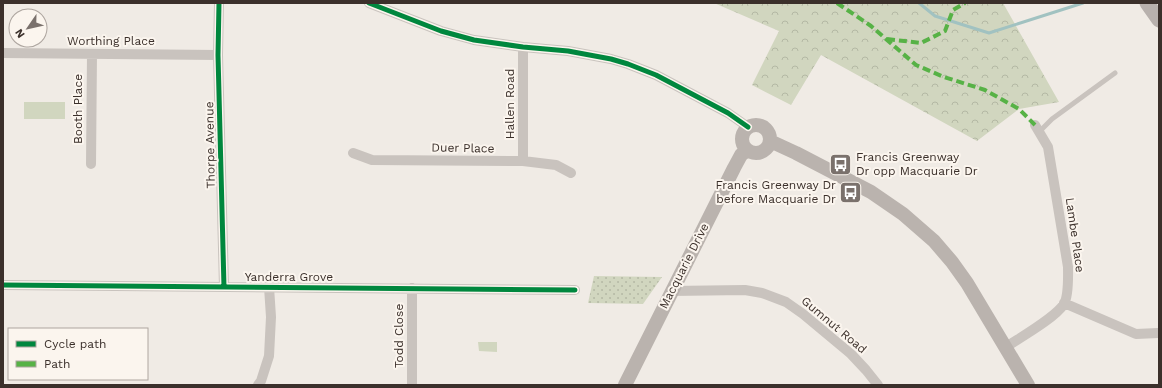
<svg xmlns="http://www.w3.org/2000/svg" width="1162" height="388" font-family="'Work Sans',sans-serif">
  <defs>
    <pattern id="forest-crowns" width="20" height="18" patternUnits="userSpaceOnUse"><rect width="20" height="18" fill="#d1d6bf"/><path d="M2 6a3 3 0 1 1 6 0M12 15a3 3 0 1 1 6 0" fill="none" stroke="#b4b8a4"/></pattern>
    <pattern id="park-dots" width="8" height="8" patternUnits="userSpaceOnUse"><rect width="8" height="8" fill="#d1d6bf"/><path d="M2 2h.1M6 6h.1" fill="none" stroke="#b4b8a4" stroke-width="1.8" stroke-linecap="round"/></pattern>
  </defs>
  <rect width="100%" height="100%" fill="#f0ebe5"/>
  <!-- grass -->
  <path fill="#d1d6bf" d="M 24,102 L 65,102 L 65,119 L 24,119 Z
    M 478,342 L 497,342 L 497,352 L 479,351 Z"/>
  <!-- forest -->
  <path fill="url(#forest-crowns)" d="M 714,3 L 1003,3 L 1059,102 L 1019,109 L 977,141 L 821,55 L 791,105 L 752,85 L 779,31 Z"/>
  <!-- park -->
  <path fill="url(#park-dots)" d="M 594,276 L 662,277 L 643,304 L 588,303 Z"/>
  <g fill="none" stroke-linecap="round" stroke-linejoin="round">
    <!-- stream -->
    <path stroke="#a1c2c1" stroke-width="3" d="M 919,3 L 935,16 L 989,33 L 1083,3"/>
    <!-- service -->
    <path stroke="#c9c3be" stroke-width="5" d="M 1039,132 L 1052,119 L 1115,73"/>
    <!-- minor -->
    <path stroke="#c9c3be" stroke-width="10" d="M 219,3 L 218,55 L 224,287
      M 369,3 L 441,31 L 474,40 L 523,47 L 568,51 L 611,59 L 628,64 L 656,75 L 728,113 L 748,127
      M 3,53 L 218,55
      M 353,153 L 372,160 L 523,161 L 556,165 L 571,173
      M 523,161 L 523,47
      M 91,164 L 92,54
      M 3,285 L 575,290
      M 671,291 L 745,290 L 762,293 L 786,302 L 803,314 L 851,354 L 866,370 L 878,385
      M 1064,303 L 1136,334 L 1158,333
      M 1006,347 C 1021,337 1055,318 1064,304 C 1069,295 1068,277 1068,267 L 1048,147 L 1035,125
      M 258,385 L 261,381 L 269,356 L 271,317 L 269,287
      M 412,385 L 412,288"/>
    <!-- secondary -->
    <path stroke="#bab3ae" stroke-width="14" d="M742 139a14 14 0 1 1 28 0a14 14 0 1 1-28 0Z
      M 770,141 L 796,153 L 871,192 L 903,214 L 934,241 L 952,262 L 967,283 L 1028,385
      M 625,385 L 734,168 L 741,155 L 747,150"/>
    <!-- primary -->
    <path stroke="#b8b1ad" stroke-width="15" d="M 1147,3 L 1159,20"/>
    <!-- quiet -->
    <path stroke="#57b246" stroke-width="4" stroke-dasharray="8 4" stroke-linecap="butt" d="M 837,3 L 871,26 L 916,65 L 944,77 L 985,90 L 1019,109 L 1035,125
      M 887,39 L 921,43 L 945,31 L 953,10 L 965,3"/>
    <defs>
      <path id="cycleway" d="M 219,3 L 218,55 L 224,287
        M 369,3 L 441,31 L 474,40 L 523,47 L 568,51 L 611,59 L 628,64 L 656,75 L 728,113 L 748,127
        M 3,285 L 575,290"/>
    </defs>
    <!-- cycleway casing -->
    <use href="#cycleway" stroke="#fbf5ee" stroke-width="8"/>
    <!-- cycleway -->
    <use href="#cycleway" stroke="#00873e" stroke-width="5"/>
  </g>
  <!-- icons -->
  <defs>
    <symbol id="bus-square" viewBox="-11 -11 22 22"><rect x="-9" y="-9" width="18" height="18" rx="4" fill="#7a716c" stroke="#fbf5ee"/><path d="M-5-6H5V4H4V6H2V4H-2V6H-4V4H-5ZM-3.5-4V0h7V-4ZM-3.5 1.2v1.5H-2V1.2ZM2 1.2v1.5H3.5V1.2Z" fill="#fff"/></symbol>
  </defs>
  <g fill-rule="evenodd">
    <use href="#bus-square" x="828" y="152" width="25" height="25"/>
    <use href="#bus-square" x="838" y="180" width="25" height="25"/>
  </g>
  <g text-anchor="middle" stroke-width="4" stroke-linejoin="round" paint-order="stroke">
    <!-- street labels -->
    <g font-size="12" fill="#3b302b" stroke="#fbf5ee">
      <text x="111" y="45">Worthing Place</text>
      <text transform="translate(510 104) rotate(-90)" y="4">Hallen Road</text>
      <text transform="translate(78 109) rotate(-90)" y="4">Booth Place</text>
      <text transform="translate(210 145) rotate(-91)" y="4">Thorpe Avenue</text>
      <text transform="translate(463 148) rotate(1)" y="4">Duer Place</text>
      <text transform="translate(1075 235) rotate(82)" y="4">Lambe Place</text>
      <text transform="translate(684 266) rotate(-63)" y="4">Macquarie Drive</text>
      <text x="289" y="281">Yanderra Grove</text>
      <text transform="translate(834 325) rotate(40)" y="4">Gumnut Road</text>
      <text transform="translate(399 336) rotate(-90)" y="4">Todd Close</text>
    </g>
    <!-- poi labels -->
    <g font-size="12" fill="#3b302b" stroke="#fbf5ee" text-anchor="start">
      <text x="856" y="161">Francis Greenway<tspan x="856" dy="14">Dr opp Macquarie Dr</tspan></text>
      <text x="836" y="189" text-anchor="end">Francis Greenway Dr<tspan x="836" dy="14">before Macquarie Dr</tspan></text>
    </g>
  </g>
  <!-- border -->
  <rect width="1162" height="388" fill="none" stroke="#3b302b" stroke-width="8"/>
  <!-- legend -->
  <rect x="8" y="328" width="140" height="52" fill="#fbf5ee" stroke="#aea6a0"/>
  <rect x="16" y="341" width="20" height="6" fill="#00873e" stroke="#aea6a0"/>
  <text x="44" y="348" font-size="12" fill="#3b302b">Cycle path</text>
  <rect x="16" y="361" width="20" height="6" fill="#57b246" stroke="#aea6a0"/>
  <text x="44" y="368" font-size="12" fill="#3b302b">Path</text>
  <!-- north arrow -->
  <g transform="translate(28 28) rotate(236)"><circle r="19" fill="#fbf5ee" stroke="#aea6a0"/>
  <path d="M0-3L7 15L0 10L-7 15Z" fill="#7a716c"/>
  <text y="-6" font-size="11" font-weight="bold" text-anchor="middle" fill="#3b302b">N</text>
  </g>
</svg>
